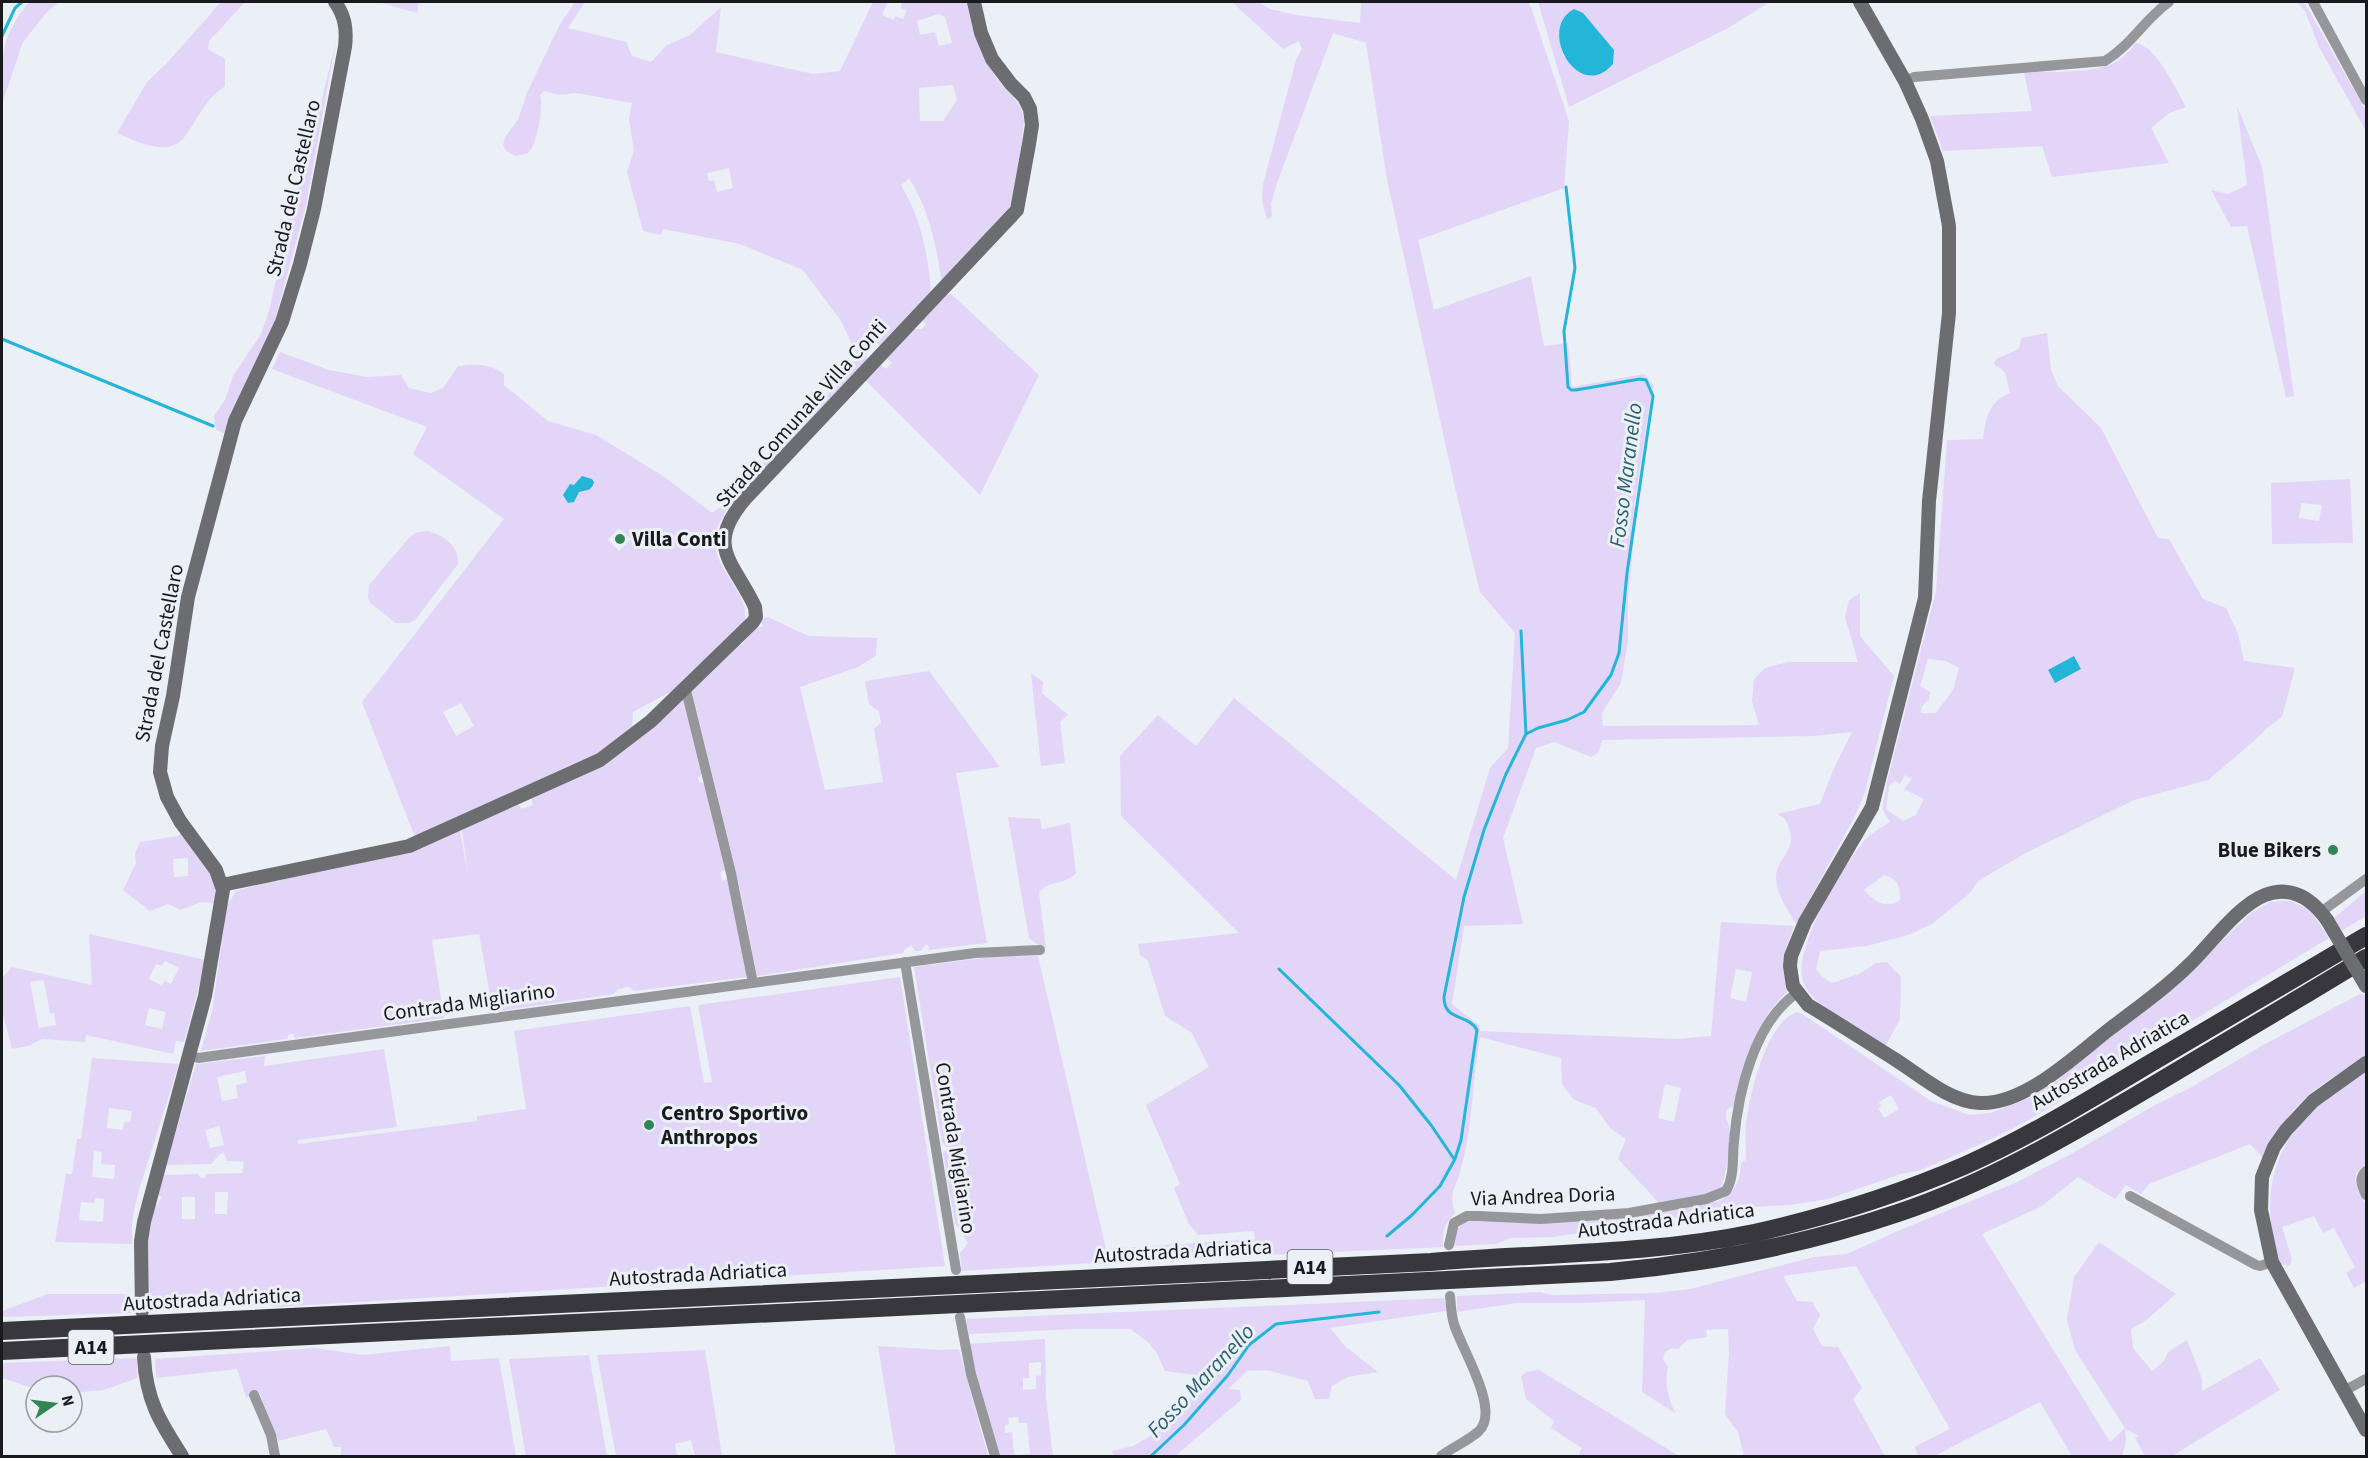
<svg xmlns="http://www.w3.org/2000/svg" width="2368" height="1458" font-family="'Source Sans 3',sans-serif">
  <rect width="100%" height="100%" fill="#ebeff6"/>
  <!-- green -->
  <path fill="#e3d5f8" fill-rule="evenodd" d="M 29,2 L 59,2 L 46,13 L 23,42 L 2,104 C 1,59 0,37 29,2 Z
    M 221,2 L 245,2 L 209,41 L 208,49 L 225,59 L 225,86 C 178,119 200,173 117,133 L 147,82 L 167,63 Z
    M 378,2 L 419,2 L 417,13 Z
    M 575,2 L 585,2 L 568,28 L 626,42 L 632,56 L 651,62 L 667,45 L 690,35 L 721,7 L 716,52 L 813,74 L 840,71 L 873,2 L 888,2 L 882,15 L 894,20 L 895,16 L 903,19 L 907,10 L 901,8 L 902,2 L 968,2 C 970,31 983,61 1001,84 C 1011,95 1021,103 1024,119 C 1021,145 1021,177 1012,202 C 1001,228 962,262 942,283 C 936,246 930,211 909,178 L 901,185 C 921,218 928,253 931,292 L 880,345 L 873,343 L 866,350 L 868,360 L 726,510 C 723,517 718,525 716,532 C 707,566 750,589 745,621 L 672,691 L 633,712 L 632,730 L 590,759 L 415,837 L 362,702 L 504,519 L 413,454 L 427,427 L 272,369 L 280,352 L 329,370 L 367,377 L 401,375 L 409,388 L 431,393 L 443,388 L 458,366 C 475,364 490,363 504,374 L 504,385 L 548,421 L 596,435 L 663,476 L 712,513 L 725,504 L 852,368 L 856,353 L 841,321 L 803,270 L 740,244 L 663,229 L 661,235 L 643,231 L 627,172 L 634,151 L 629,119 L 632,103 L 576,93 L 559,95 L 544,91 L 540,95 C 544,104 537,145 529,152 C 525,155 520,155 515,156 L 506,151 L 503,145 L 505,137 L 518,120 L 527,93 L 559,26 ZM 938,14 L 945,17 L 952,43 L 939,46 L 935,32 L 920,35 L 917,21 ZM 953,85 L 957,100 L 943,121 L 920,121 L 919,88 ZM 729,168 L 733,188 L 717,192 L 714,180 L 709,181 L 707,173 ZM 619,528 L 631,539 L 619,551 L 608,540 ZM 461,703 L 474,726 L 456,736 L 443,712 Z
    M 1232,2 L 1258,2 L 1270,9 L 1296,15 L 1360,23 L 1361,2 L 1529,2 L 1569,121 L 1564,188 L 1418,240 L 1434,310 L 1531,276 L 1544,346 L 1568,343 L 1572,387 L 1644,374 L 1654,386 L 1651,396 L 1634,507 L 1637,508 L 1628,596 L 1628,640 L 1621,683 L 1602,713 L 1603,726 L 1759,725 L 1752,701 L 1754,679 L 1765,668 L 1788,662 L 1858,662 L 1845,617 L 1849,600 L 1860,593 L 1860,636 L 1894,676 L 1865,792 L 1854,818 L 1796,924 C 1788,910 1775,893 1776,876 C 1778,856 1797,851 1789,828 C 1786,820 1785,818 1777,814 L 1820,804 L 1834,768 L 1852,732 L 1813,736 L 1602,740 L 1599,752 L 1591,757 L 1554,742 L 1536,748 L 1503,838 L 1523,924 L 1464,926 L 1452,1004 L 1479,1025 L 1480,1031 L 1676,1039 L 1711,1036 L 1721,922 L 1794,926 C 1784,953 1780,963 1788,991 C 1755,1021 1744,1063 1735,1105 L 1727,1109 C 1724,1122 1729,1120 1730,1131 C 1731,1149 1727,1172 1720,1189 L 1709,1194 L 1659,1203 L 1618,1159 L 1626,1139 L 1610,1128 L 1596,1108 L 1574,1100 L 1562,1084 L 1561,1058 L 1480,1037 C 1472,1081 1473,1126 1461,1169 C 1456,1189 1448,1191 1455,1213 C 1444,1224 1442,1232 1443,1247 L 1109,1262 L 962,1271 L 960,1253 L 968,1243 L 955,1223 L 943,1153 L 948,1148 L 942,1142 L 914,967 L 990,957 L 1038,956 L 1106,1249 L 1255,1239 L 1254,1231 L 1198,1235 L 1189,1224 L 1174,1188 L 1180,1184 L 1146,1105 L 1209,1067 L 1192,1033 L 1165,1016 L 1148,961 L 1140,955 L 1138,944 L 1239,933 L 1121,816 L 1120,756 L 1158,715 L 1196,746 L 1234,698 L 1456,880 L 1490,768 L 1508,748 L 1515,633 L 1480,592 L 1456,492 L 1387,180 L 1366,43 L 1333,33 L 1277,183 L 1271,204 L 1272,216 L 1267,220 L 1262,200 L 1263,184 L 1296,60 L 1302,49 L 1299,41 L 1283,49 ZM 1736,969 L 1752,972 L 1746,1002 L 1730,998 ZM 1665,1084 L 1681,1088 L 1674,1122 L 1658,1118 Z
    M 1538,2 L 1770,2 L 1728,28 L 1569,107 ZM 1583,13 L 1603,39 L 1612,47 L 1609,69 L 1591,75 L 1563,56 L 1560,31 L 1563,19 Z
    M 2297,2 L 2304,2 L 2366,111 L 2366,131 L 2319,47 L 2305,11 Z
    M 336,41 L 306,205 L 275,320 L 224,433 L 216,430 L 214,416 L 225,400 L 233,376 L 261,334 L 270,308 L 275,284 L 279,274 L 286,222 L 305,169 Z
    M 2136,43 C 2155,44 2177,91 2186,107 L 2169,113 L 2151,128 L 2169,163 L 2052,177 L 2042,146 L 1943,151 L 1930,116 L 2032,111 L 2024,72 C 2049,71 2098,75 2119,60 C 2125,56 2131,49 2136,43 Z
    M 2237,106 L 2262,167 L 2294,396 L 2286,397 L 2247,226 L 2231,227 L 2211,190 L 2228,194 L 2247,185 Z
    M 945,294 L 951,294 L 1039,375 L 980,495 L 864,379 L 879,363 L 886,369 L 892,363 L 886,357 L 912,329 L 922,329 L 926,324 L 923,321 L 923,317 Z
    M 2047,333 L 2051,370 L 2058,386 L 2101,428 L 2158,538 L 2169,539 L 2203,599 L 2226,608 L 2238,634 L 2244,661 L 2295,668 L 2282,717 L 2267,728 L 2254,741 L 2208,780 L 2134,800 L 2024,854 L 1978,881 L 1970,893 L 1932,924 L 1908,935 L 1867,946 L 1820,951 L 1816,969 L 1822,977 L 1832,983 L 1859,974 L 1876,963 L 1887,962 L 1901,977 L 1900,1019 L 1885,1047 C 1858,1030 1822,1014 1805,986 C 1787,956 1845,861 1867,838 C 1874,831 1883,827 1890,822 L 1882,809 L 1888,778 L 1936,591 L 1947,440 L 1983,439 C 1986,418 1988,402 2010,393 L 2005,372 L 1994,364 L 1996,359 L 2019,349 L 2021,338 ZM 1928,659 L 1946,661 L 1959,668 L 1953,690 L 1936,713 L 1921,713 L 1922,706 L 1929,700 L 1930,692 L 1920,686 ZM 1905,775 L 1912,779 L 1904,789 L 1924,799 L 1916,815 L 1903,821 L 1886,809 L 1889,786 L 1895,781 L 1900,784 ZM 1884,875 C 1897,878 1901,887 1900,900 C 1886,910 1874,901 1864,890 Z
    M 2350,479 L 2353,543 L 2272,544 L 2271,483 ZM 2301,503 L 2322,505 L 2319,521 L 2299,518 Z
    M 427,531 C 443,534 460,547 458,564 L 415,620 L 409,623 L 396,623 L 370,603 L 368,597 L 369,585 L 409,538 L 415,533 Z
    M 768,617 L 808,636 L 877,638 L 876,656 L 858,667 L 800,687 L 825,790 L 883,782 L 874,729 L 881,723 L 879,711 L 869,704 L 865,681 L 929,671 L 1000,767 L 956,773 L 987,943 L 928,950 L 930,947 L 926,944 L 921,951 L 915,951 L 911,945 L 904,950 L 903,953 L 757,976 L 741,893 L 691,687 L 738,643 L 741,645 L 745,640 L 744,638 L 757,625 L 759,628 L 763,626 L 760,620 Z
    M 1031,673 L 1043,682 L 1042,693 L 1068,715 L 1060,722 L 1065,763 L 1041,766 Z
    M 684,695 L 702,774 L 698,778 L 699,782 L 704,783 L 725,870 L 720,872 L 722,881 L 728,879 L 747,977 L 635,991 L 629,987 L 618,989 L 614,994 L 493,1012 L 479,934 L 432,940 L 444,1018 L 295,1038 L 293,1034 L 289,1034 L 287,1039 L 201,1051 L 212,1011 L 227,906 L 236,891 L 274,880 L 279,883 L 281,879 L 417,850 L 460,831 L 468,873 L 462,830 L 517,803 L 522,809 L 533,805 L 531,796 L 605,762 L 651,730 Z
    M 1008,817 L 1040,819 L 1042,829 L 1070,823 L 1076,873 C 1066,885 1048,880 1039,893 L 1046,948 L 1035,943 L 1029,938 Z
    M 182,832 C 197,852 222,877 214,903 L 201,902 L 181,910 L 168,904 L 150,911 L 123,890 L 136,863 L 135,853 L 140,842 L 178,836 ZM 188,858 L 188,876 L 174,877 L 173,859 Z
    M 2366,891 L 2366,916 L 2341,931 L 2333,919 Z
    M 2290,901 L 2309,909 L 2329,938 L 2027,1121 L 1992,1139 L 1921,1170 L 1901,1174 L 1828,1199 L 1790,1205 L 1738,1208 L 1553,1237 L 1510,1238 L 1496,1244 L 1453,1246 C 1455,1233 1456,1226 1469,1221 L 1630,1216 L 1720,1201 C 1736,1191 1740,1182 1741,1163 L 1746,1160 C 1746,1148 1745,1135 1746,1123 C 1750,1094 1766,1022 1797,1012 L 1804,1015 L 1931,1101 L 1969,1115 L 1990,1113 L 2030,1098 L 2056,1081 L 2164,995 L 2251,913 L 2270,902 ZM 1891,1095 L 1899,1109 L 1884,1118 L 1878,1108 L 1881,1106 L 1879,1102 Z
    M 89,934 L 206,960 L 184,1042 L 176,1041 L 173,1054 L 86,1035 L 85,1042 L 42,1039 L 28,1046 L 12,1049 L 2,1011 L 2,978 L 12,967 L 92,985 ZM 165,961 L 179,968 L 171,984 L 165,981 L 162,986 L 149,979 L 156,964 L 162,966 ZM 44,980 L 50,1014 L 54,1013 L 56,1025 L 39,1028 L 30,982 ZM 149,1008 L 166,1012 L 162,1029 L 145,1025 Z
    M 900,977 L 945,1266 L 277,1307 L 257,1302 L 150,1312 L 148,1239 L 154,1209 L 162,1197 L 158,1195 L 164,1175 L 198,1174 L 201,1178 L 205,1178 L 206,1174 L 242,1173 L 244,1162 L 227,1161 L 224,1153 L 220,1154 L 211,1164 L 166,1165 L 196,1064 L 265,1056 L 264,1066 L 384,1049 L 397,1127 L 298,1140 L 298,1144 L 477,1121 L 477,1116 L 526,1109 L 514,1031 L 690,1006 L 704,1083 L 712,1082 L 698,1005 ZM 245,1071 L 247,1083 L 236,1085 L 238,1098 L 222,1101 L 217,1077 ZM 219,1126 L 224,1145 L 210,1148 L 205,1130 ZM 215,1192 L 228,1192 L 227,1214 L 215,1214 ZM 182,1197 L 195,1197 L 195,1219 L 182,1219 Z
    M 2360,994 L 2364,994 L 2366,998 L 2366,1054 C 2355,1066 2338,1073 2324,1083 C 2297,1102 2277,1128 2263,1158 L 2250,1144 L 2149,1184 L 2141,1194 L 2126,1185 L 2115,1199 L 2078,1177 L 2042,1206 L 1982,1234 L 2110,1442 L 2125,1428 L 2075,1350 L 2067,1320 L 2074,1277 L 2099,1242 L 2176,1294 L 2144,1322 L 2131,1329 L 2133,1348 L 2152,1371 L 2163,1362 L 2168,1352 L 2187,1340 L 2202,1379 L 2202,1391 L 2260,1358 L 2280,1390 L 2172,1456 L 2145,1456 L 2135,1438 L 2139,1436 L 2125,1429 L 2126,1441 L 2122,1456 L 2072,1456 L 2040,1402 L 1934,1456 L 1919,1456 L 1914,1447 L 1950,1429 L 1856,1266 L 1783,1276 L 1797,1301 L 1812,1302 L 1820,1315 L 1813,1329 L 1822,1346 L 1838,1347 L 1862,1388 L 1853,1399 L 1885,1456 L 1744,1456 L 1738,1432 L 1725,1414 L 1729,1352 L 1728,1329 L 1706,1330 L 1707,1337 L 1687,1340 L 1678,1349 L 1672,1348 L 1665,1352 L 1663,1359 L 1668,1367 C 1664,1385 1668,1396 1675,1413 L 1642,1392 L 1645,1300 L 1585,1303 L 1517,1303 L 1457,1312 L 1457,1296 L 1540,1292 L 1552,1295 L 1655,1293 L 1690,1289 L 1814,1257 L 1847,1254 L 1900,1230 L 2013,1184 L 2071,1154 L 2155,1105 L 2190,1088 L 2265,1044 Z
    M 92,1058 L 179,1064 L 138,1193 L 132,1221 L 132,1244 L 55,1242 L 66,1174 L 72,1174 L 77,1139 L 81,1139 ZM 109,1108 L 132,1111 L 130,1122 L 124,1122 L 123,1130 L 107,1128 ZM 94,1151 L 102,1152 L 101,1164 L 115,1165 L 114,1179 L 92,1177 ZM 95,1198 L 104,1199 L 103,1222 L 79,1220 L 81,1202 L 94,1203 Z
    M 2366,1070 L 2366,1164 L 2356,1173 L 2355,1181 L 2366,1206 L 2366,1281 L 2354,1288 L 2346,1273 L 2355,1267 L 2334,1228 L 2323,1233 L 2314,1216 L 2282,1227 L 2292,1259 L 2290,1266 L 2280,1264 C 2263,1212 2266,1162 2304,1119 C 2321,1100 2345,1086 2366,1070 Z
    M 48,1294 L 130,1294 L 132,1313 L 2,1317 L 2,1311 Z
    M 1444,1298 L 1446,1311 L 1330,1328 L 1346,1347 L 1378,1372 L 1348,1377 L 1332,1386 L 1329,1399 L 1315,1399 L 1308,1381 L 1266,1370 L 1247,1371 L 1228,1389 L 1240,1390 L 1241,1400 L 1175,1456 L 1114,1456 L 1112,1451 L 1133,1446 L 1152,1435 L 1173,1418 L 1188,1399 L 1215,1378 L 1165,1371 L 1156,1352 L 1147,1341 L 1130,1329 L 1076,1329 L 969,1334 L 966,1319 Z
    M 1045,1339 L 1046,1398 L 1053,1456 L 998,1456 L 968,1344 ZM 1041,1362 L 1041,1375 L 1036,1376 L 1036,1389 L 1023,1390 L 1023,1378 L 1029,1378 L 1029,1363 ZM 1018,1417 L 1019,1423 L 1027,1423 L 1030,1454 L 1014,1455 L 1012,1432 L 1005,1433 L 1005,1425 L 1009,1424 L 1008,1418 Z
    M 450,1346 L 451,1361 L 499,1358 L 516,1456 L 341,1456 L 341,1447 L 334,1447 L 326,1429 L 278,1441 L 260,1394 L 246,1397 L 237,1369 L 156,1378 L 155,1359 L 315,1348 L 363,1355 Z
    M 878,1346 L 942,1350 L 959,1349 L 988,1456 L 896,1456 Z
    M 705,1350 L 722,1456 L 695,1456 L 691,1440 L 675,1444 L 677,1456 L 616,1456 L 597,1355 Z
    M 589,1355 L 607,1456 L 526,1456 L 509,1359 Z
    M 137,1358 L 137,1378 L 104,1390 L 72,1393 L 72,1386 L 36,1386 L 36,1389 L 2,1378 L 2,1363 Z
    M 1539,1370 L 1679,1456 L 1578,1456 L 1582,1448 L 1551,1428 L 1554,1421 L 1526,1399 L 1521,1376 L 1526,1372 Z"/>
  <!-- water -->
  <path fill="#24b6d8" d="M 1574,9 L 1583,13 L 1614,50 L 1613,64 C 1579,104 1536,29 1574,9 Z
    M 582,476 L 592,479 L 594,482 C 592,491 587,490 579,492 L 574,502 L 568,503 L 563,495 L 570,484 L 574,485 Z
    M 2074,656 L 2081,669 L 2055,683 L 2048,670 Z"/>
  <g fill="none" stroke-linecap="round" stroke-linejoin="round">
    <!-- stream -->
    <path stroke="#24b6d8" stroke-width="3" d="M 2,36 L 15,8 L 22,2
      M 2,339 L 213,426
      M 1526,734 L 1538,728 L 1567,720 L 1584,712 L 1611,675 L 1619,653 L 1627,573 L 1653,396 L 1646,380 L 1640,379 L 1576,390 L 1571,390 L 1568,387 L 1564,331 L 1575,268 L 1566,187
      M 1279,969 L 1399,1085 L 1431,1125 L 1454,1159
      M 1387,1236 L 1412,1215 L 1440,1186 L 1455,1159 L 1461,1140 L 1477,1030 C 1468,1013 1444,1022 1444,997 L 1464,897 L 1484,830 L 1506,774 L 1526,734 L 1521,631
      M 1151,1456 L 1184,1425 L 1228,1375 L 1249,1345 L 1276,1324 L 1379,1312"/>
    <!-- street -->
    <path stroke="#96979a" stroke-width="10" d="M 2313,2 L 2366,100
      M 1905,81 L 1914,77 L 2105,61 C 2131,45 2145,19 2169,2
      M 685,686 L 731,873 L 753,983
      M 2321,912 L 2366,879
      M 905,962 L 956,1270
      M 190,1056 L 198,1058 L 242,1052 L 975,953 L 1040,950
      M 2366,1171 C 2358,1178 2362,1186 2366,1195
      M 2130,1196 L 2256,1265 L 2260,1266 L 2272,1262
      M 1449,1245 L 1454,1223 L 1467,1216 L 1478,1216 L 1541,1219 L 1629,1213 L 1706,1199 L 1726,1191 C 1735,1176 1732,1158 1734,1141 C 1738,1093 1754,1022 1797,993
      M 960,1317 L 971,1374 L 995,1456
      M 2344,1391 L 2366,1379
      M 254,1395 L 271,1435 L 275,1456
      M 1441,1456 C 1453,1447 1468,1441 1479,1431 C 1501,1410 1461,1348 1454,1324 C 1451,1315 1451,1305 1450,1296"/>
    <!-- secondary -->
    <path stroke="#6c6d71" stroke-width="14" d="M 1860,2 L 1905,81 L 1922,119 L 1937,161 L 1949,226 L 1949,313 L 1929,501 L 1925,598 L 1872,807 L 1805,922 L 1791,956 L 1790,966 L 1793,986 L 1808,1005 C 1838,1023 1867,1042 1896,1060 C 1921,1076 1950,1102 1980,1103 C 2026,1105 2077,1054 2111,1028 C 2139,1007 2167,987 2192,962 C 2212,942 2239,905 2265,895 C 2292,885 2312,899 2327,920
      M 222,885 L 409,846 L 600,760 L 651,721 L 753,622 L 756,617 L 755,607 C 734,562 704,547 745,499 L 1017,210 L 1029,144 L 1032,125 L 1030,109 L 1024,97 L 1011,84 L 992,59 L 981,33 L 974,2
      M 2366,1063 L 2313,1101 L 2286,1130 L 2274,1147 L 2262,1177 L 2261,1210 L 2272,1262 L 2366,1430
      M 142,1311 L 141,1241 L 144,1222 L 205,996 L 223,890 L 216,870 L 180,821 L 167,797 L 160,772 L 162,746 L 173,696 L 188,597 L 235,421 L 282,322 L 300,264 L 314,209 L 345,47 C 347,29 345,16 335,2
      M 144,1357 C 146,1400 160,1422 182,1456"/>
    <!-- highway -->
    <path stroke="#37373d" stroke-width="18" d="M 2,1331 L 1431,1262 C 1539,1253 1648,1255 1754,1233 C 1826,1217 1899,1194 1966,1165 C 2028,1137 2086,1102 2144,1067 C 2218,1023 2292,979 2366,936
      M 2,1351 L 1610,1272 C 1709,1263 1804,1245 1898,1213 C 1988,1183 2071,1134 2152,1086 C 2224,1043 2295,1001 2366,958"/>
    <!-- secondary-bridge -->
    <path stroke="#6c6d71" stroke-width="14" d="M 2327,920 L 2366,986"/>
  </g>
  <!-- markers -->
  <g fill="#338556" stroke="#ebeff6" stroke-width="2">
    <circle cx="620" cy="539" r="6"/>
    <circle cx="2333" cy="850" r="6"/>
    <circle cx="649" cy="1125" r="6"/>
  </g>
  <g text-anchor="middle" stroke-width="6" stroke-linejoin="round" paint-order="stroke">
    <!-- shield labels -->
    <g fill="#ebeff6" stroke="#585a5e" stroke-width="1.5">
      <rect x="1287.5" y="1250" width="45" height="34" rx="4.5"/>
      <rect x="68.5" y="1330" width="45" height="34" rx="4.5"/>
    </g>
    <g font-size="20" font-weight="bold" fill="#191a1d">
      <text x="1310" y="1274">A14</text>
      <text x="91" y="1354">A14</text>
    </g>
    <!-- street labels -->
    <g font-size="21" fill="#191a1d" stroke="#ebeff6">
      <text transform="translate(293 188) rotate(-77)" y="7">Strada del Castellaro</text>
      <text transform="translate(801 413) rotate(-48)" y="7">Strada Comunale Villa Conti</text>
      <text transform="translate(159 653) rotate(-79)" y="7">Strada del Castellaro</text>
      <text transform="translate(469 1002) rotate(-8)" y="7">Contrada Migliarino</text>
      <text transform="translate(2110 1060) rotate(-30)" y="7">Autostrada Adriatica</text>
      <text transform="translate(956 1148) rotate(81)" y="7">Contrada Migliarino</text>
      <text transform="translate(1543 1196) rotate(-2)" y="7">Via Andrea Doria</text>
      <text transform="translate(1666 1220) rotate(-7)" y="7">Autostrada Adriatica</text>
      <text transform="translate(1183 1251) rotate(-3)" y="7">Autostrada Adriatica</text>
      <text transform="translate(698 1274) rotate(-3)" y="7">Autostrada Adriatica</text>
      <text transform="translate(212 1299) rotate(-3)" y="7">Autostrada Adriatica</text>
    </g>
    <!-- poi labels -->
    <g font-size="21" font-weight="bold" fill="#191a1d" stroke="#ebeff6" text-anchor="start">
      <text x="632" y="546">Villa Conti</text>
      <text x="2321" y="857" text-anchor="end">Blue Bikers</text>
      <text x="661" y="1120">Centro Sportivo<tspan x="661" dy="24">Anthropos</tspan></text>
    </g>
    <!-- water labels -->
    <g font-size="22" font-style="italic" fill="#2a606f" stroke="#ebeff6">
      <text transform="translate(1625 475) rotate(-83)" y="8">Fosso Maranello</text>
      <text transform="translate(1200 1380) rotate(-47)" y="8">Fosso Maranello</text>
    </g>
  </g>
  <!-- border -->
  <rect width="2368" height="1458" fill="none" stroke="#191a1d" stroke-width="6"/>
  <!-- north arrow -->
  <g transform="translate(54 1404) rotate(76)"><circle r="28" fill="#ebeff6" stroke="#979a9f" stroke-width="1.5"/>
  <path d="M0-4.5L10 22L0 15L-10 22Z" fill="#338556"/>
  <text y="-9" font-size="16" font-weight="bold" text-anchor="middle" fill="#191a1d">N</text>
  </g>
</svg>
